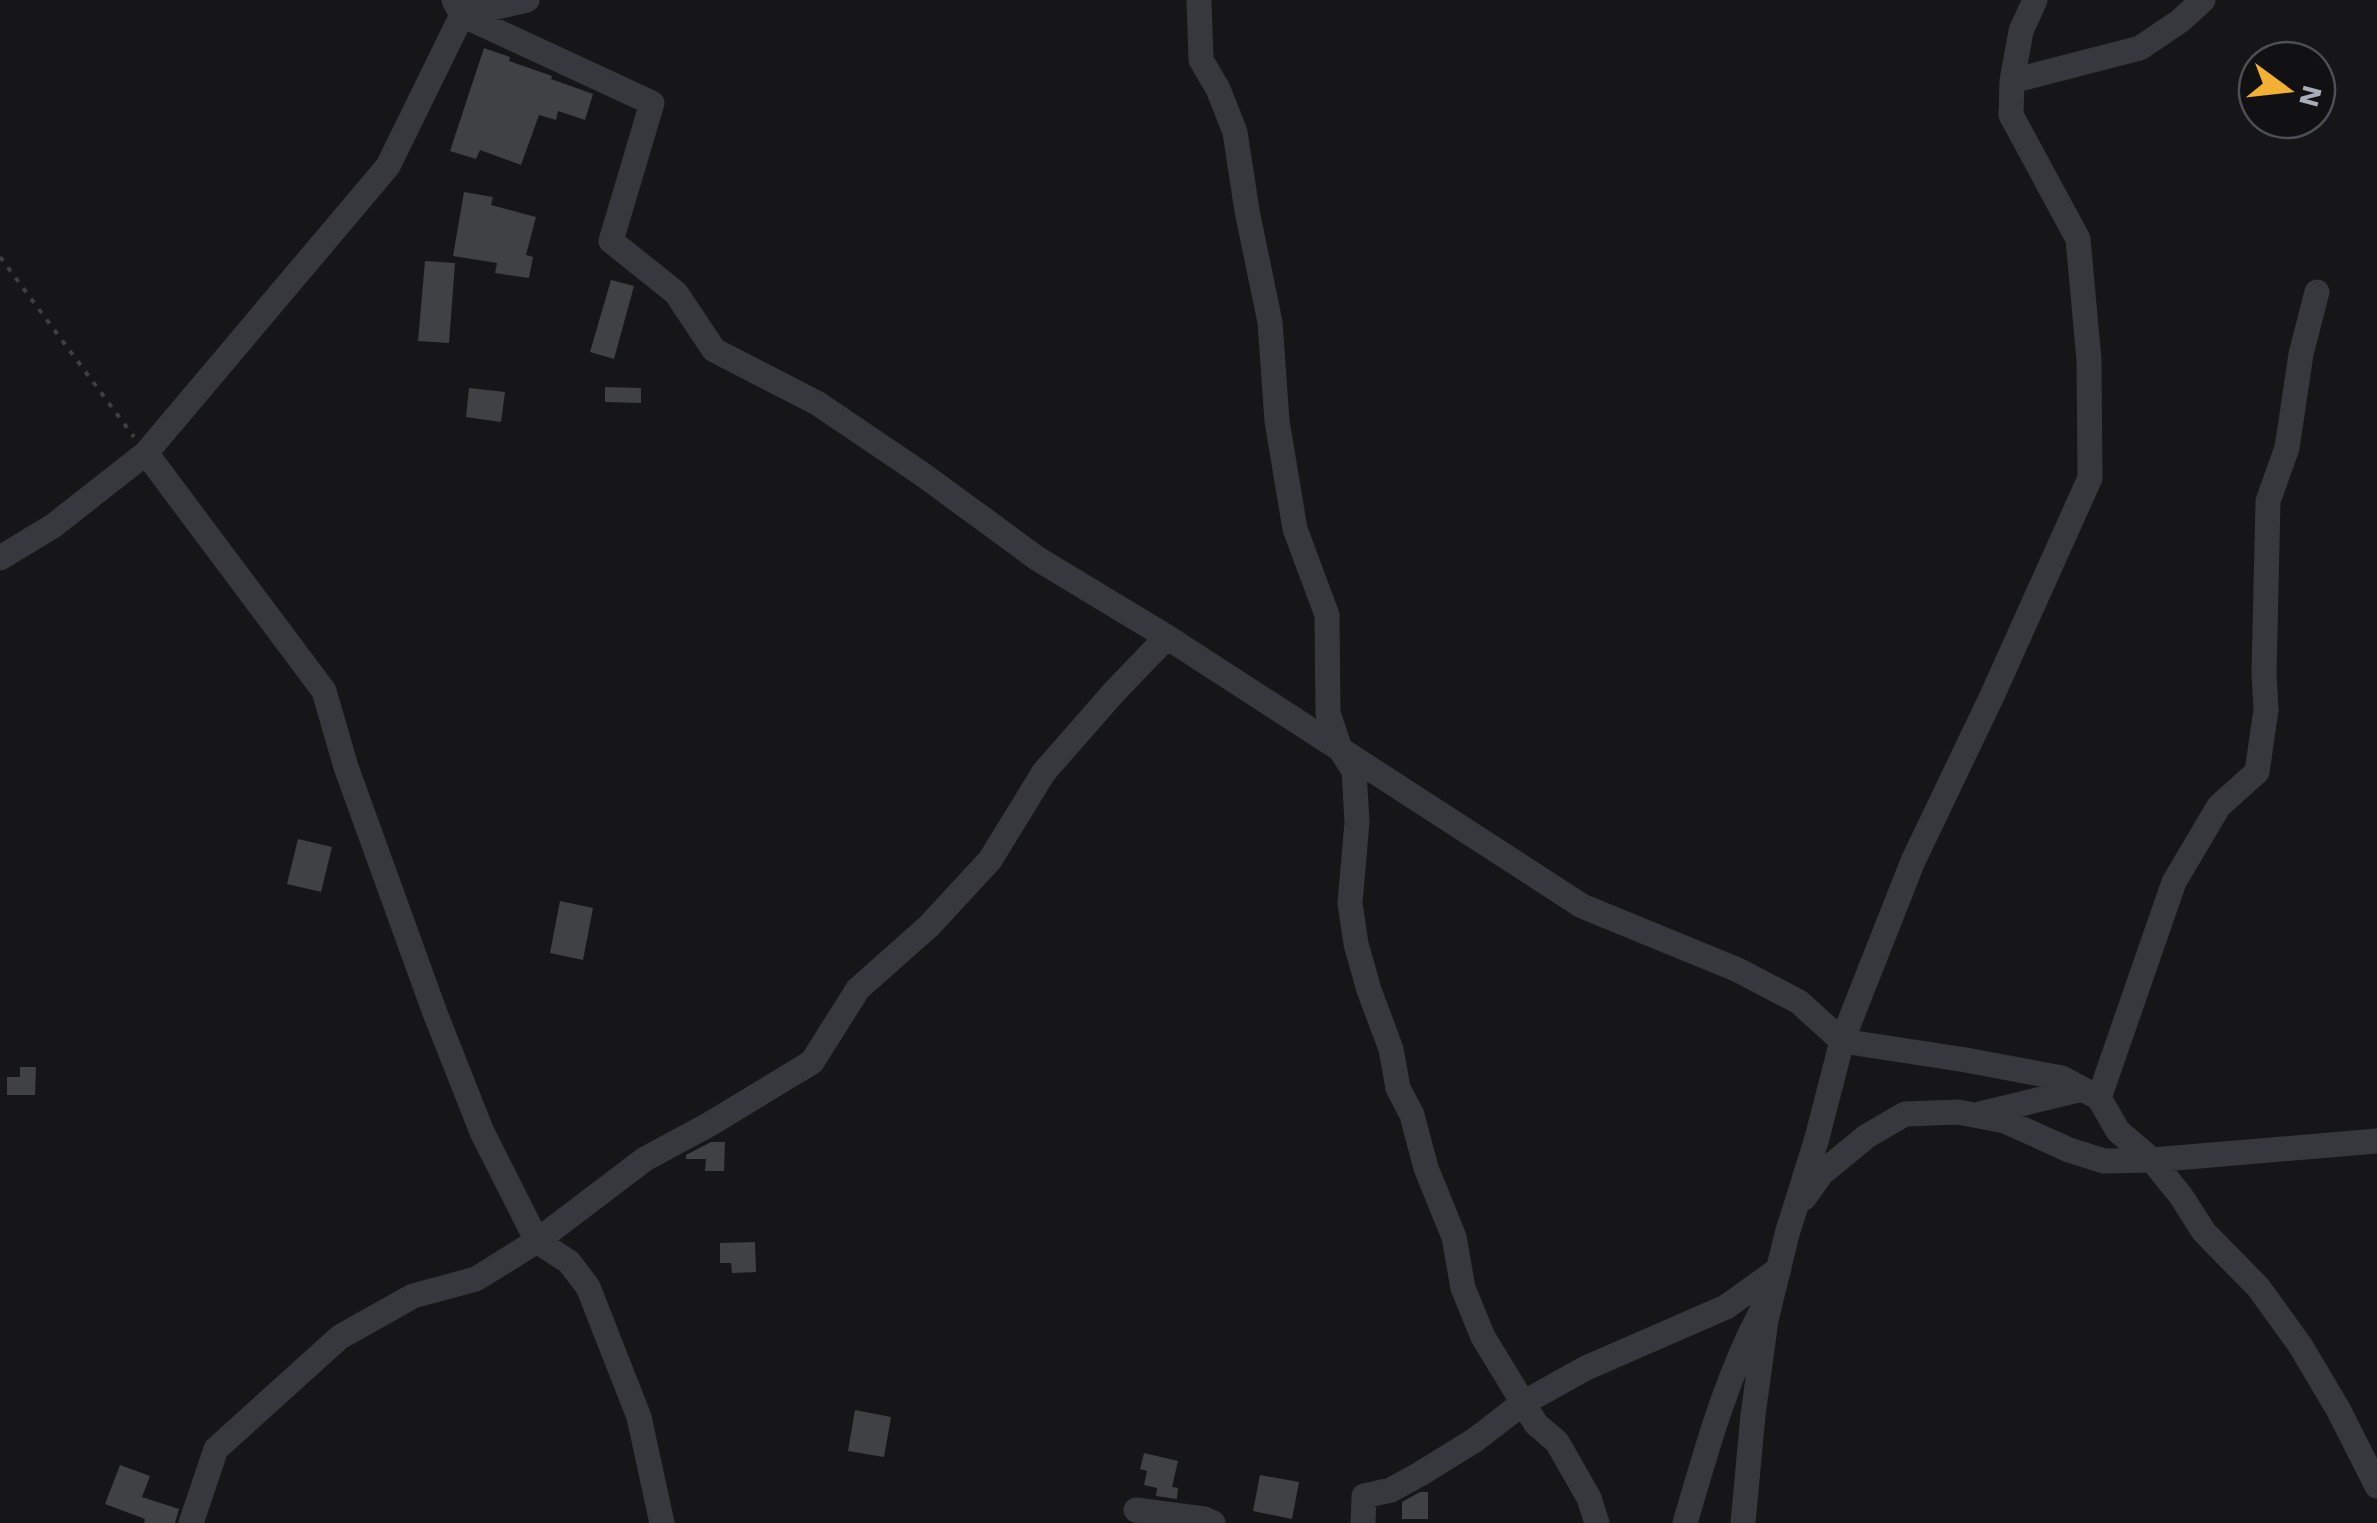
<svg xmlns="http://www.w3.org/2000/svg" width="2377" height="1523" font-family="'Work Sans',sans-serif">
  <rect width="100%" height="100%" fill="#161618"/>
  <!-- building -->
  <path fill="#404145" d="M 484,48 L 510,57 L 509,61 L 552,76 L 551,79 L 593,94 L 585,120 L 558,111 L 556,120 L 539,115 L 521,165 L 480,150 L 476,159 L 450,151 Z
    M 464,192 L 493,197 L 491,205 L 536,217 L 526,255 L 533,257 L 529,278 L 495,273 L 497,263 L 453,256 Z
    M 425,261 L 455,263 L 449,343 L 418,341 Z
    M 611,280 L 634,286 L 614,359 L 590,352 Z
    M 605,387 L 641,388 L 641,403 L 605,402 Z
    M 469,388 L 505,392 L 501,422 L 466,417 Z
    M 298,839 L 332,847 L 321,892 L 287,884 Z
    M 560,901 L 593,908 L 583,960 L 550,953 Z
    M 20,1067 L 36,1067 L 35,1095 L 7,1095 L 7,1077 L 20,1077 Z
    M 711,1142 L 725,1142 L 724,1171 L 705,1171 L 706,1159 L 686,1159 L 686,1155 Z
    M 755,1242 L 756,1272 L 732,1273 L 731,1263 L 720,1263 L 720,1243 Z
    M 855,1410 L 891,1417 L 884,1457 L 848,1451 Z
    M 1144,1453 L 1178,1461 L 1172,1487 L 1178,1488 L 1177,1499 L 1156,1496 L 1157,1488 L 1144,1485 L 1147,1471 L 1140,1469 Z
    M 120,1465 L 150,1476 L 142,1497 L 179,1509 L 175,1523 L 144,1523 L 145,1519 L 105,1504 Z
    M 1260,1475 L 1299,1482 L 1292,1519 L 1253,1511 Z
    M 1420,1492 L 1428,1492 L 1428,1519 L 1402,1519 L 1402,1502 Z"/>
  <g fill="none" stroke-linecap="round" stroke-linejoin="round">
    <!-- path -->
    <path stroke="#3d3f44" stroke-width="4" stroke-dasharray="5 8" stroke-linecap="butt" d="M 0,257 L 134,437"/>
    <!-- minor -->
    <path stroke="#37383d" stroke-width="25" d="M 454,0 L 462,15 L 652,103 L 611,241 L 676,293 L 714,350 L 817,403 L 922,474 L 1038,559 L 1167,637 L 1582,906 L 1738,970 L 1799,1002 L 1842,1041 L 1966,1060 L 2062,1078 L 2099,1098
      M 1199,0 L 1201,60 L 1218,89 L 1235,132 L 1247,211 L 1270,322 L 1277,421 L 1295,529 L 1327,615 L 1328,713 L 1340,749 L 1354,771 L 1357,822 L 1350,903 L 1356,944 L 1369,990 L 1391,1049 L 1398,1088 L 1412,1115 L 1426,1168 L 1454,1237 L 1463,1288 L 1483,1337 L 1536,1424 L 1557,1442 L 1589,1498 L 1597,1523
      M 462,15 L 527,0
      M 2012,81 L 2140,48 L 2180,21 L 2203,0
      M 2317,292 L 2301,354 L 2287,448 L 2268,501 L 2264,673 L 2266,710 L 2257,772 L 2219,806 L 2174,882 L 2099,1098 L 2118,1131 L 2152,1160 L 2181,1196 L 2204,1232 L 2258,1287 L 2300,1345 L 2338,1409 L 2377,1486
      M 146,453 L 324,691 L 346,767 L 435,1013 L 482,1132 L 537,1241 L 569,1262 L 588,1287 L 639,1417 L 662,1523
      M 0,558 L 53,526 L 146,453 L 388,166 L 462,15 L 476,0
      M 1980,1114 L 2082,1089
      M 1804,1198 L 1822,1173 L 1867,1136 L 1905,1114 L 1958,1112 L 2005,1121 L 2069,1150 L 2104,1161 L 2152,1160 L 2377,1141
      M 1136,1510 L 1204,1519 L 1213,1523
      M 191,1523 L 216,1449 L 340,1337 L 413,1296 L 476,1279 L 537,1241 L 645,1159 L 710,1124 L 812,1062 L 858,989 L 929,926 L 990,860 L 1044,772 L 1115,691 L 1167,637
      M 1363,1523 L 1364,1496 L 1391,1490 L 1420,1474 L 1475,1440 L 1523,1403 L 1586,1368 L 1726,1307 L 1779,1269
      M 1685,1523 C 1706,1452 1726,1378 1761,1312
      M 1743,1523 L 1753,1415 L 1766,1320 L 1787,1234 L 1817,1138 L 1842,1041 L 1913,861 L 1992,696 L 2090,478 L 2089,360 L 2078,239 L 2011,115 L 2012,81 L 2021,31 L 2035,0"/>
  </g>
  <!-- north arrow -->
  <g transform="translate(2287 90) rotate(105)"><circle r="48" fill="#111113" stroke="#4d4f55" stroke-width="2.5"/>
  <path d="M0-8L18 38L0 25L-18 38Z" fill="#f2b134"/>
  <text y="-15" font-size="28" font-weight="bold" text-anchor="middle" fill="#a8adb8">N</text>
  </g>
</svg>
